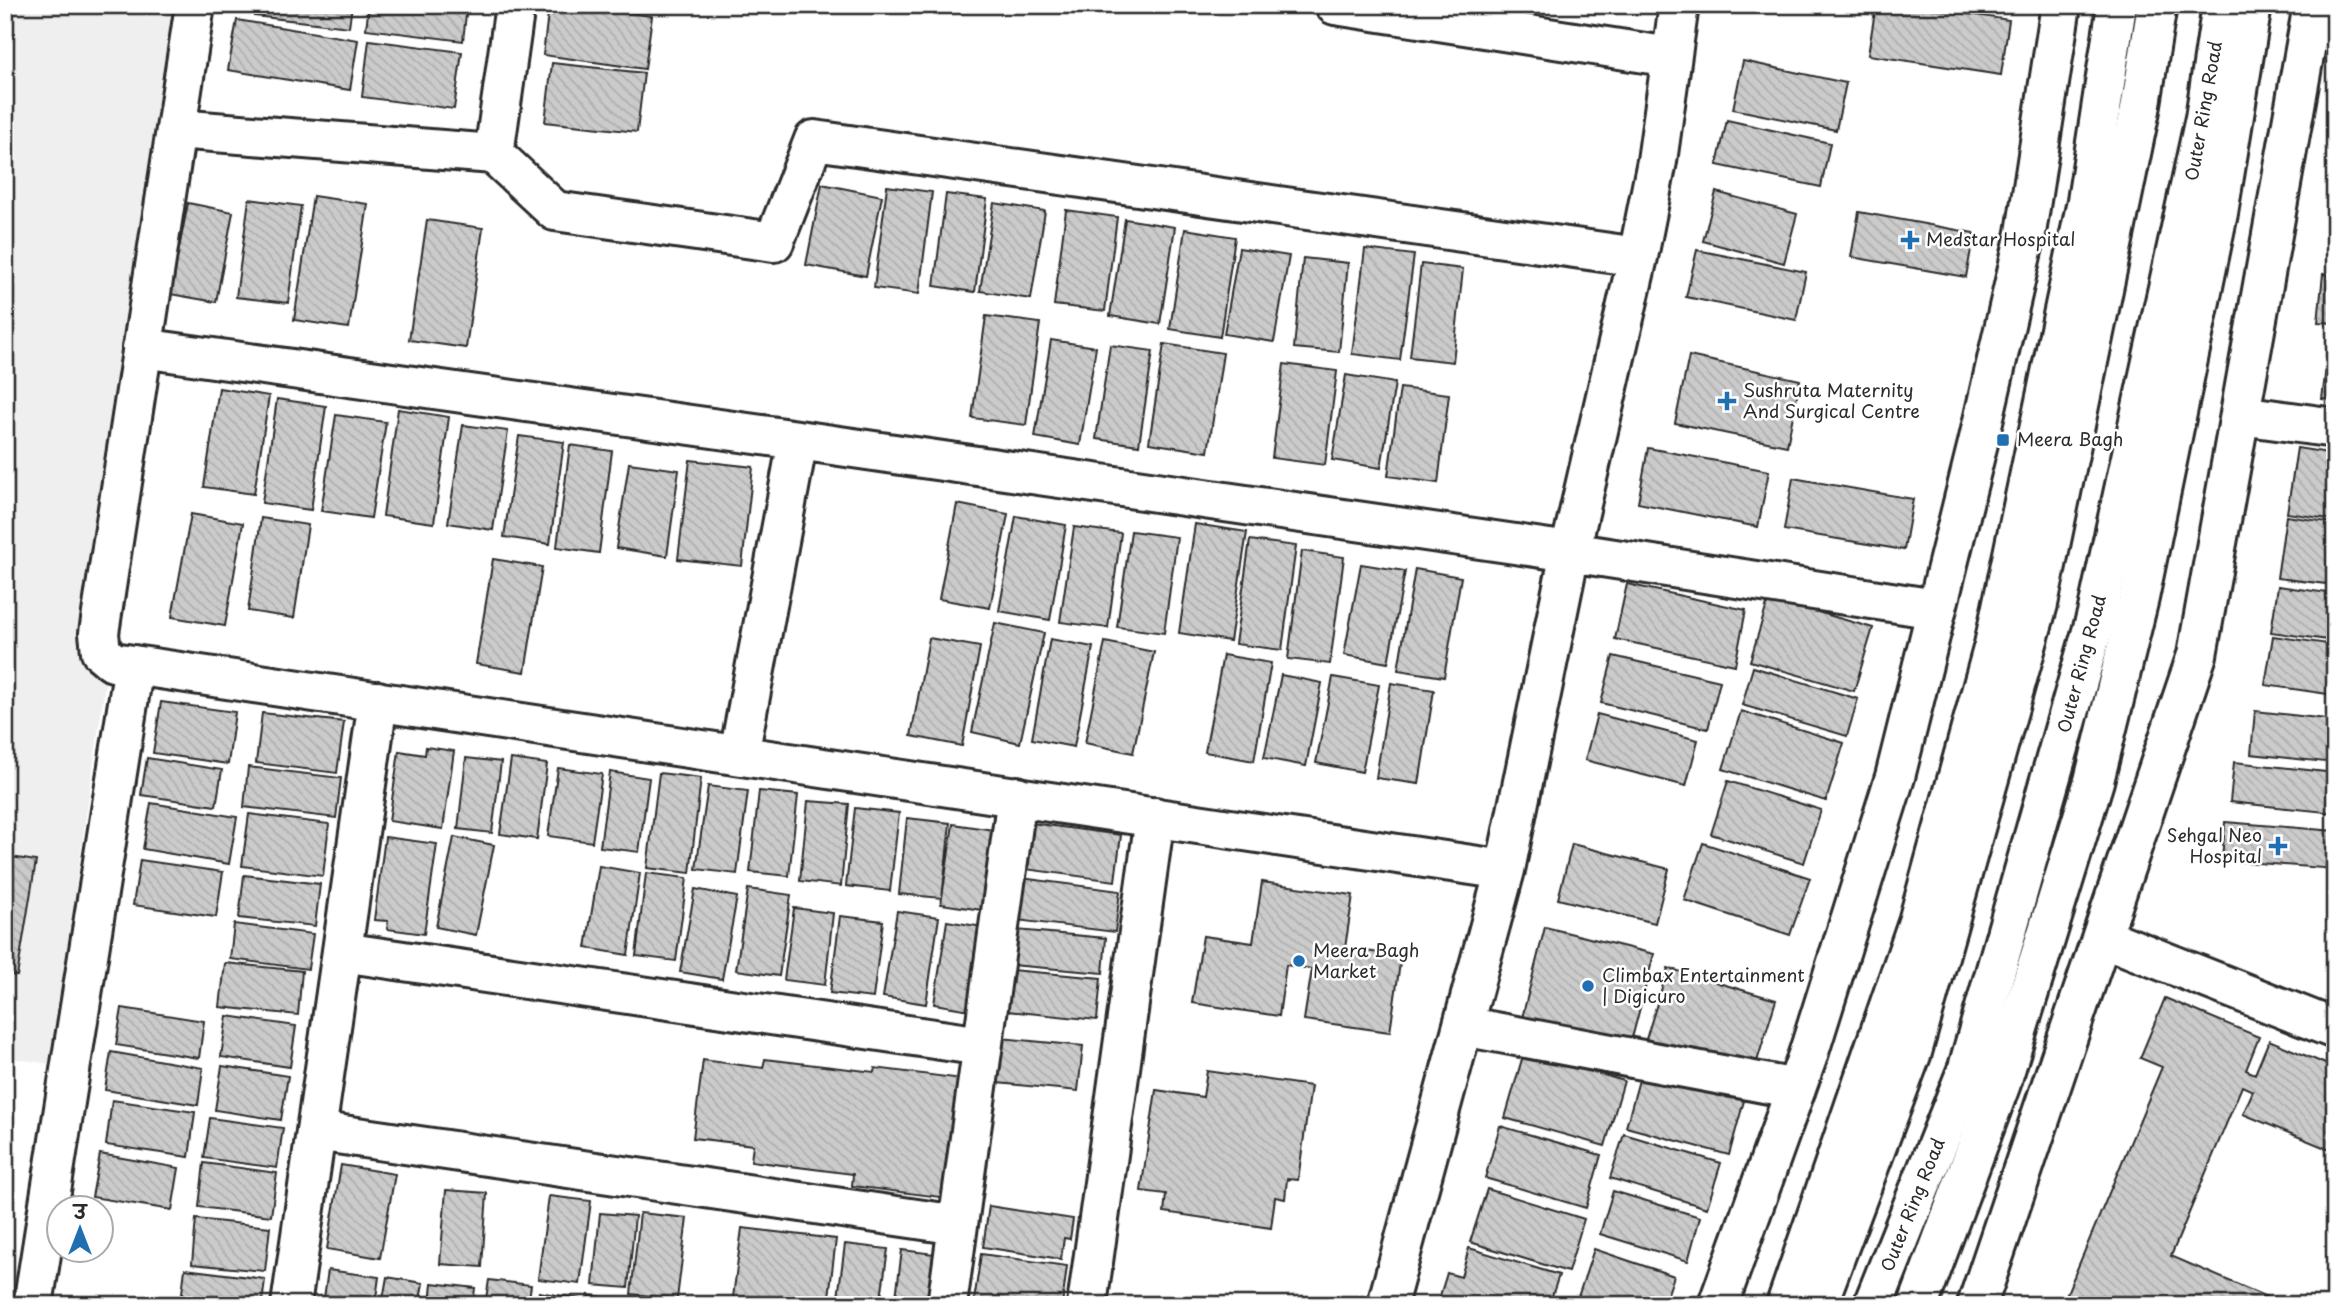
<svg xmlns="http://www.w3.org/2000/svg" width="2340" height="1310" font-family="'Playpen Sans','Playpen Sans Deva',sans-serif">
  <defs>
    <pattern id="building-back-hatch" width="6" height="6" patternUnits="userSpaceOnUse" patternTransform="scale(1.75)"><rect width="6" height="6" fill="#cbcbcb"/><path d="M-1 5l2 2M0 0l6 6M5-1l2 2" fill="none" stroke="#aeaeae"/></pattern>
  </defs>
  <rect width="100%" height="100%" fill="#fff"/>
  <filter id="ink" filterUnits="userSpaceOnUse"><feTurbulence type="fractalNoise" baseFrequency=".0143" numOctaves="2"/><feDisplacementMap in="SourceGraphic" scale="14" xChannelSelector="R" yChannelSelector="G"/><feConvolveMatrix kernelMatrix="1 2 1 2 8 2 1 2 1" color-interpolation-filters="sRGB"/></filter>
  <g filter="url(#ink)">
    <!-- built -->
    <path fill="#efefef" d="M 5,5 L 204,5 L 50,1064 L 5,1057 Z"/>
    <!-- building -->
    <path fill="url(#building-back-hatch)" stroke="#2b2b2b" stroke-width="2" d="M 256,5 L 352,5 L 349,27 L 255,16 Z
      M 369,5 L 467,5 L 463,41 L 366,29 Z
      M 549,5 L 566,5 L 652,16 L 645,69 L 543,55 Z
      M 1876,5 L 1911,5 L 2009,20 L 2001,75 L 1868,55 Z
      M 1964,5 L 2004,5 L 2003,12 Z
      M 237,20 L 358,40 L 350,90 L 228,70 Z
      M 369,40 L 462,52 L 454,109 L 362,97 Z
      M 1743,61 L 1846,83 L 1836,130 L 1733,109 Z
      M 552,63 L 644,73 L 637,132 L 545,122 Z
      M 1727,120 L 1830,143 L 1821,187 L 1717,165 Z
      M 822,184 L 882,196 L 866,276 L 806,265 Z
      M 887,186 L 932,192 L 919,294 L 874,288 Z
      M 1716,192 L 1797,214 L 1784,263 L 1703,241 Z
      M 946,194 L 987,199 L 975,292 L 934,286 Z
      M 313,196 L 368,204 L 349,328 L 294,320 Z
      M 249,199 L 301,206 L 288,303 L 236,297 Z
      M 188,203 L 233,212 L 216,302 L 170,294 Z
      M 994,203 L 1045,211 L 1031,299 L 980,291 Z
      M 1066,210 L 1117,217 L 1105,311 L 1054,305 Z
      M 1859,212 L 1974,233 L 1966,277 L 1851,257 Z
      M 1125,219 L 1175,227 L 1160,324 L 1110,316 Z
      M 427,220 L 483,228 L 466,348 L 409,340 Z
      M 1185,229 L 1235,237 L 1220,337 L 1170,329 Z
      M 1239,248 L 1289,256 L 1274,342 L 1224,334 Z
      M 1365,249 L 1414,255 L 1400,360 L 1352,354 Z
      M 1697,250 L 1806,272 L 1796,320 L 1686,297 Z
      M 1303,258 L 1348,263 L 1339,352 L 1294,348 Z
      M 1421,264 L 1463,269 L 1453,362 L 1410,357 Z
      M 2323,274 L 2335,276 L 2335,323 L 2318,322 Z
      M 986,316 L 1040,323 L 1026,425 L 972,418 Z
      M 2331,329 L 2335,329 L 2335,400 L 2322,399 Z
      M 1051,340 L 1096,347 L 1080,445 L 1035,437 Z
      M 1164,344 L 1223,353 L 1208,452 L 1149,443 Z
      M 1110,345 L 1153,351 L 1139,445 L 1096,439 Z
      M 1689,356 L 1800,380 L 1787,446 L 1675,423 Z
      M 1284,364 L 1337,371 L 1325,465 L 1272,458 Z
      M 1346,375 L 1395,383 L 1381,468 L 1332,460 Z
      M 219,388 L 269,396 L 254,494 L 204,487 Z
      M 1400,388 L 1449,394 L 1438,483 L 1388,476 Z
      M 277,399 L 326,406 L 311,510 L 262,503 Z
      M 398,409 L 449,417 L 434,523 L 383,516 Z
      M 336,415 L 386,422 L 371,518 L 321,511 Z
      M 463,425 L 508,431 L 493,530 L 448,523 Z
      M 519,436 L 564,442 L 550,544 L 504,537 Z
      M 570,445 L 612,451 L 599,553 L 557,547 Z
      M 1648,448 L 1769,471 L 1758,527 L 1638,503 Z
      M 2297,448 L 2335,454 L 2335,520 L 2287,513 Z
      M 690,460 L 753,467 L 742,566 L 678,559 Z
      M 629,463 L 679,470 L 667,556 L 616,548 Z
      M 1793,478 L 1913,499 L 1904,550 L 1784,530 Z
      M 957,504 L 1008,514 L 990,608 L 939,599 Z
      M 191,514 L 243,523 L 225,626 L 172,617 Z
      M 1016,516 L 1066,525 L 1050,620 L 999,611 Z
      M 2286,516 L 2335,523 L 2335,585 L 2277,578 Z
      M 261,518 L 308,525 L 294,618 L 248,611 Z
      M 1195,524 L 1247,532 L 1230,641 L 1179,633 Z
      M 1074,527 L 1121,533 L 1108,628 L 1060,622 Z
      M 1131,531 L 1177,537 L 1164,633 L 1117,627 Z
      M 1250,540 L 1296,546 L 1282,650 L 1235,644 Z
      M 1302,551 L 1344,557 L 1330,664 L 1288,659 Z
      M 493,559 L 542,567 L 525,672 L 476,664 Z
      M 1361,564 L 1405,571 L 1388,663 L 1344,655 Z
      M 1415,569 L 1461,577 L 1444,677 L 1398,670 Z
      M 1627,584 L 1746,610 L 1735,665 L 1615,639 Z
      M 2278,586 L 2335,594 L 2335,641 L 2271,632 Z
      M 1769,598 L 1873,628 L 1854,691 L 1750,661 Z
      M 995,623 L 1044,633 L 1020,743 L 972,732 Z
      M 2273,636 L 2335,645 L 2335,695 L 2265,685 Z
      M 929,638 L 980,647 L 962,746 L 911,736 Z
      M 1050,639 L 1093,647 L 1074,747 L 1032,739 Z
      M 1105,642 L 1154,652 L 1133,753 L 1085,743 Z
      M 1223,655 L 1271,663 L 1254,761 L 1205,752 Z
      M 1613,656 L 1720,681 L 1708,729 L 1601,703 Z
      M 1753,667 L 1858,699 L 1847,736 L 1742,705 Z
      M 1281,675 L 1322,683 L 1306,766 L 1264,758 Z
      M 1333,677 L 1379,685 L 1362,772 L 1316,763 Z
      M 1391,683 L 1434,690 L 1419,784 L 1376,778 Z
      M 161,702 L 235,712 L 228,764 L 153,753 Z
      M 1741,711 L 1844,743 L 1826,801 L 1723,769 Z
      M 2255,711 L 2335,720 L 2335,763 L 2251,754 Z
      M 262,713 L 344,722 L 337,773 L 256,763 Z
      M 1597,714 L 1698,740 L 1686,786 L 1585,760 Z
      M 426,747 L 454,751 L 443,829 L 389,821 L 399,751 L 425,755 Z
      M 147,758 L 222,770 L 216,806 L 141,795 Z
      M 466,758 L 501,762 L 492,833 L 458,829 Z
      M 511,759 L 547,764 L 537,839 L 500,834 Z
      M 2234,762 L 2335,773 L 2335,813 L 2230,802 Z
      M 248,767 L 341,778 L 336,818 L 244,807 Z
      M 558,768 L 602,774 L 592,842 L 548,836 Z
      M 610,772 L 649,778 L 639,852 L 600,847 Z
      M 659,773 L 701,778 L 690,873 L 647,868 Z
      M 1728,781 L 1821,810 L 1804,863 L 1711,834 Z
      M 708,786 L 748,791 L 737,874 L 696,869 Z
      M 759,791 L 798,795 L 789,876 L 750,872 Z
      M 808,801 L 849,804 L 841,886 L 800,881 Z
      M 151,803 L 237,817 L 229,864 L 143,849 Z
      M 855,808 L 899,813 L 890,891 L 846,886 Z
      M 249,814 L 329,824 L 323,876 L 242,866 Z
      M 907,818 L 950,823 L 942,898 L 899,894 Z
      M 2225,822 L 2335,831 L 2335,869 L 2222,860 Z
      M 1031,823 L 1121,835 L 1115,881 L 1025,869 Z
      M 953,824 L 1001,831 L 989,911 L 941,904 Z
      M 385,837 L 437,844 L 424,934 L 387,929 L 388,921 L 374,920 Z
      M 454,837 L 494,845 L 476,935 L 436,927 Z
      M 1703,843 L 1810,878 L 1790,935 L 1684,900 Z
      M 1572,844 L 1669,869 L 1655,923 L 1558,899 Z
      M 5,856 L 36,861 L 17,976 L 5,974 Z
      M 140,860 L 223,872 L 216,917 L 133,905 Z
      M 599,866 L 640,873 L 628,955 L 586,948 Z
      M 646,873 L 687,878 L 676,961 L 636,956 Z
      M 244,875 L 320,884 L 315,926 L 239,918 Z
      M 1021,878 L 1120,891 L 1115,932 L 1016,920 Z
      M 1262,882 L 1353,895 L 1345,948 L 1401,956 L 1390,1032 L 1304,1020 L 1312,969 L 1286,965 L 1279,1016 L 1192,1003 L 1203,936 L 1253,943 Z
      M 695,889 L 737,897 L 722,979 L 680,972 Z
      M 748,889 L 791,895 L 779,976 L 736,970 Z
      M 794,908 L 833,913 L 825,985 L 784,980 Z
      M 897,911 L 939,917 L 926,1004 L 883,997 Z
      M 840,916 L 883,921 L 873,998 L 830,993 Z
      M 947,921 L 989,928 L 976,1011 L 934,1004 Z
      M 234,924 L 313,934 L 308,969 L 230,959 Z
      M 1545,927 L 1654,954 L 1630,1046 L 1522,1018 Z
      M 1016,930 L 1106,938 L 1103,973 L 1012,965 Z
      M 225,963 L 302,971 L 298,1015 L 220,1007 Z
      M 1668,968 L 1776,1000 L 1754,1071 L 1646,1039 Z
      M 1011,970 L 1101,978 L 1097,1020 L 1007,1011 Z
      M 2165,998 L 2259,1037 L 2246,1070 L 2255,1074 L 2269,1040 L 2335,1068 L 2335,1152 L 2243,1114 L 2253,1091 L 2242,1086 L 2171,1256 L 2285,1305 L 2062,1305 L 2162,1067 L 2140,1058 Z
      M 122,1008 L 204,1021 L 199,1058 L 116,1045 Z
      M 227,1016 L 296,1026 L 290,1067 L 221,1057 Z
      M 991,1037 L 1083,1046 L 1078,1091 L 987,1082 Z
      M 111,1052 L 203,1068 L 198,1105 L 105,1090 Z
      M 1524,1052 L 1624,1081 L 1605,1146 L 1505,1118 Z
      M 765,1059 L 874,1072 L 875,1068 L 963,1079 L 948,1198 L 852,1186 L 853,1174 L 751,1161 L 753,1145 L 693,1138 L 703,1060 L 763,1068 Z
      M 222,1066 L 288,1076 L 281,1120 L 215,1110 Z
      M 1642,1069 L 1745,1097 L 1729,1155 L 1626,1127 Z
      M 1207,1071 L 1311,1086 L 1298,1180 L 1287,1179 L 1285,1199 L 1275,1197 L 1271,1228 L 1164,1212 L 1166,1194 L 1141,1191 L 1156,1090 L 1203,1097 Z
      M 112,1100 L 195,1112 L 189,1157 L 106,1145 Z
      M 210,1118 L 283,1128 L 277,1168 L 204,1158 Z
      M 1500,1126 L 1601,1155 L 1586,1208 L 1485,1178 Z
      M 1624,1134 L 1721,1163 L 1707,1208 L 1610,1178 Z
      M 100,1154 L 179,1168 L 172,1210 L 92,1197 Z
      M 204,1163 L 277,1173 L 271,1216 L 199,1207 Z
      M 341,1165 L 395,1174 L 380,1258 L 327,1249 Z
      M 1487,1189 L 1584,1219 L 1568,1272 L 1470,1242 Z
      M 446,1190 L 487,1193 L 482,1267 L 440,1264 Z
      M 1613,1191 L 1700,1217 L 1688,1261 L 1600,1234 Z
      M 549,1196 L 591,1201 L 580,1284 L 538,1279 Z
      M 989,1206 L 1073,1219 L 1070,1239 L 1064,1238 L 1061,1259 L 983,1247 Z
      M 600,1213 L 635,1216 L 628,1288 L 593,1285 Z
      M 640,1213 L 687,1218 L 677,1299 L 631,1294 Z
      M 196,1219 L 270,1227 L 265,1271 L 192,1264 Z
      M 742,1228 L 836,1239 L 828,1305 L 732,1305 Z
      M 845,1244 L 888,1249 L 880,1305 L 837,1305 Z
      M 1469,1248 L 1559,1275 L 1549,1305 L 1456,1305 L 1439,1299 L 1447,1273 L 1461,1277 Z
      M 1594,1249 L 1674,1276 L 1664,1305 L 1576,1303 Z
      M 902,1250 L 935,1254 L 928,1305 L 895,1305 Z
      M 981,1254 L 1067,1266 L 1062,1305 L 1001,1305 L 974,1301 Z
      M 185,1269 L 265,1279 L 262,1305 L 211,1305 L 181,1301 Z
      M 328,1270 L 379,1277 L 375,1305 L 323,1305 Z
      M 387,1277 L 423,1283 L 419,1305 L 382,1305 Z
      M 489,1280 L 531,1285 L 528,1305 L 485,1305 Z
      M 432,1283 L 475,1288 L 473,1305 L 430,1305 Z
      M 539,1292 L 580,1299 L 579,1305 L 536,1305 Z
      M 589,1295 L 624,1300 L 623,1305 L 588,1305 Z"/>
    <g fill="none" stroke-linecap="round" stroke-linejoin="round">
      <defs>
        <path id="minor" d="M 195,5 L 99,633 L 101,652 L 113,662 L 1505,870
          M 1335,5 L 1671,57
          M 176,129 L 494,154 L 555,211 L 774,242 L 814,140 L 1638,257
          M 494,154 L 515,5
          M 142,348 L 798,440 L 739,755
          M 2240,415 L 2335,428
          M 798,440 L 1570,552 L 1936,609
          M 2102,937 L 2335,1029
          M 342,952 L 982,1046
          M 1463,1026 L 1796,1089
          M 316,1131 L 958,1225
          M 33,1305 L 134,665
          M 291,1305 L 378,701
          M 947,1305 L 1017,796
          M 1087,1305 L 1155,817
          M 1387,1305 L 1505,870 L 1570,552 L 1638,257 L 1657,161 L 1679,5
          M 1718,1305 L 1808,1055 L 1895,777 L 1978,443 L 2026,233 L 2061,5
          M 1786,1305 L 1918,922 L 1994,645 L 2087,201 L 2117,5
          M 1918,1305 L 2001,1083 L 2094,781 L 2139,598 L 2218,213 L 2252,5
          M 1977,1305 L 2197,655 L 2313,5"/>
        <path id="major" d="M 1817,1305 L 1912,1052 L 2038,604 L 2140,110 L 2157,5
          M 1873,1305 L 1968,1068 L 2097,614 L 2205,118 L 2222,5"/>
      </defs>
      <!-- minor casing -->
      <use href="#minor" stroke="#2b2b2b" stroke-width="44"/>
      <!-- major casing -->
      <use href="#major" stroke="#2b2b2b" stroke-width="44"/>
      <!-- minor -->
      <use href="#minor" stroke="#fff" stroke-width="38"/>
      <!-- major -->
      <use href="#major" stroke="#fff" stroke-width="38"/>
    </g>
  </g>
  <!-- markers -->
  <g fill="#1f6fb2" stroke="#fff" stroke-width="2.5">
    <path d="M1906.5 229.5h7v7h7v7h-7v7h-7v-7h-7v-7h7z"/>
    <path d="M1723.5 390.5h7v7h7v7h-7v7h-7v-7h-7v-7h7z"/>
    <rect x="1996" y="433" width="14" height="14" rx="3.5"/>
    <path d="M2274.5 835.5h7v7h7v7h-7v7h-7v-7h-7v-7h7z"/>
    <circle cx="1299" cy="961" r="7"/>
    <circle cx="1588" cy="986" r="7"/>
  </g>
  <g text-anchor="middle" stroke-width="5" stroke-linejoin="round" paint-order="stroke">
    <!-- street labels -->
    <g font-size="18" fill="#2b2b2b" stroke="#fff">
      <text transform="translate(2204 111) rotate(-80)" y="6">Outer Ring Road</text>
      <text transform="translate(2082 664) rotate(-75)" y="6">Outer Ring Road</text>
      <text transform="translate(1913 1205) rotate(-68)" y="6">Outer Ring Road</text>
    </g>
    <!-- poi labels -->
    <g font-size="18" fill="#2b2b2b" stroke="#fff" text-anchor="start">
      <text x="1926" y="246">Medstar Hospital</text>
      <text x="1743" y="397">Sushruta Maternity<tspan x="1743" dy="21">And Surgical Centre</tspan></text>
      <text x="2017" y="446">Meera Bagh</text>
      <text x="2262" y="842" text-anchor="end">Sehgal Neo<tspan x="2262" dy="21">Hospital</tspan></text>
      <text x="1313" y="957">Meera Bagh<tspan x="1313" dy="21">Market</tspan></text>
      <text x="1602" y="982">Climbax Entertainment<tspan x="1602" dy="21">| Digicuro</tspan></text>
    </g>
  </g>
  <!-- margin -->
  <rect width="2340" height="1310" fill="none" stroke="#fff" stroke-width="28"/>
  <rect x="14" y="14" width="2312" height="1282" fill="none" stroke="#2b2b2b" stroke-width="2.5" filter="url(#ink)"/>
  <!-- north arrow -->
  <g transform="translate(80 1229)"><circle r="33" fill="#ffffff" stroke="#aaaaaa" stroke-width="2"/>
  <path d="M0-5L12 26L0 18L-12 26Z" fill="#1f6fb2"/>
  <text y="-10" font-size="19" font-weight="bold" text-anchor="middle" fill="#2b2b2b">उ</text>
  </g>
</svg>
